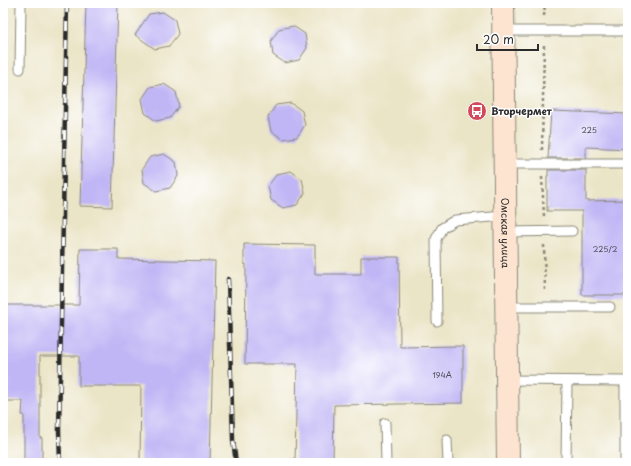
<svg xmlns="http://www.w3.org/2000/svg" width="631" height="466" font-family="'Playpen Sans',sans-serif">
  <rect width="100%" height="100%" fill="#fff"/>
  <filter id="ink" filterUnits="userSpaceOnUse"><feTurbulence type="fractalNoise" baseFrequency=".025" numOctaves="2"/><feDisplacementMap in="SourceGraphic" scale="8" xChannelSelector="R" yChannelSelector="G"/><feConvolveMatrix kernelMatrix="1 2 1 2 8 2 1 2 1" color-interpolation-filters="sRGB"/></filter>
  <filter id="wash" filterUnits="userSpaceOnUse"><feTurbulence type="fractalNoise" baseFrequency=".012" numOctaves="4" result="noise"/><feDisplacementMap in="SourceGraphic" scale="16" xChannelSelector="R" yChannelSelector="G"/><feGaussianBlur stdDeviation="0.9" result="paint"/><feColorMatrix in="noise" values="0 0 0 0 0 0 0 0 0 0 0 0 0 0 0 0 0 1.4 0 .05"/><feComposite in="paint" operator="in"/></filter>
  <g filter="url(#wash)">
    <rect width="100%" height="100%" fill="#ebe5c7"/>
    <g id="blocks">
      <!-- building -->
      <path fill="#c0b6f5" d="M 86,3 L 118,3 L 112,207 L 80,206 Z
        M 163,12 L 175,20 L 178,34 L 169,46 L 155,49 L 135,35 L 149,14 Z
        M 293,26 L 305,34 L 307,48 L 299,60 L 285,63 L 273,55 L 271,41 L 279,29 Z
        M 164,84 L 176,92 L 179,106 L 170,118 L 156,121 L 145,113 L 142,99 L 150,87 Z
        M 291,103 L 302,111 L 305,125 L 297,137 L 283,139 L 271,131 L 268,117 L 276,105 Z
        M 551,111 L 628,114 L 628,149 L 586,147 L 586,158 L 548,158 Z
        M 164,154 L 176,162 L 178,176 L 170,188 L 156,191 L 144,183 L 142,169 L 150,157 Z
        M 548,170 L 586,170 L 586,201 L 628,200 L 628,295 L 582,295 L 582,211 L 547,211 L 547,176 L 548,176 Z
        M 291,171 L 302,179 L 305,193 L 297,205 L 283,208 L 271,200 L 268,186 L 277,174 Z
        M 244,244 L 315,245 L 315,274 L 361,274 L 361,257 L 399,257 L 400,347 L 463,346 L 463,403 L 334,405 L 333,463 L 295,463 L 297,364 L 245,364 L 246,264 L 244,264 Z
        M 80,249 L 118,249 L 118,259 L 215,261 L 210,463 L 140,463 L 141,386 L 79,386 L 79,356 L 40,356 L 40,438 L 42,438 L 42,463 L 24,463 L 24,415 L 22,415 L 23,401 L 5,401 L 5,305 L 79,305 Z"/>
    </g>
  </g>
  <g filter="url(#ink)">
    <use href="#blocks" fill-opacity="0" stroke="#8b8879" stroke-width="1"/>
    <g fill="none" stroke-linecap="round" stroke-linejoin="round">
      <defs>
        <path id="lane" d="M 503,31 L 628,31
          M 20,69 L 21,3
          M 505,164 L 628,164
          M 506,232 L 572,231
          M 506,307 L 610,307
          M 437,321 L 436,239 L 442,228 L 455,220 L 505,216
          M 507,380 L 625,381 L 625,463
          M 385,423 L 386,463
          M 447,440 L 448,463
          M 566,463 L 567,381"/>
        <g id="secondary">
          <path id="s1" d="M 503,3 L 508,463"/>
        </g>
      </defs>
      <!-- lane casing -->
      <use href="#lane" stroke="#8b8879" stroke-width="11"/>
      <!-- secondary casing -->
      <use href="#secondary" stroke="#8b8879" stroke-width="24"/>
      <!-- path -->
      <path stroke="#8b8879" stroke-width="2.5" stroke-dasharray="3 3" stroke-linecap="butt" d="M 544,16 L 545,3
        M 542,150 L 544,45
        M 542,177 L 544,216
        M 544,245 L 545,292"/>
      <!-- lane -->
      <use href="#lane" stroke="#fff" stroke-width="9"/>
      <!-- secondary -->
      <use href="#secondary" stroke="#fde4d1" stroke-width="22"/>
      <defs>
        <path id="rail" d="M 228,279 L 233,440 L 236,463
          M 60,463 L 59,430 L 67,3"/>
      </defs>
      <!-- rail casing -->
      <use href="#rail" stroke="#2b2b2b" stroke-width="4.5"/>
      <!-- rail -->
      <use href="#rail" stroke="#fff" stroke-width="3" stroke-dasharray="9" stroke-linecap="butt"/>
    </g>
  </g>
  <!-- icons -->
  <defs>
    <symbol id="bus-disc" viewBox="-11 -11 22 22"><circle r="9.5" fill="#d1495b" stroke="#fff"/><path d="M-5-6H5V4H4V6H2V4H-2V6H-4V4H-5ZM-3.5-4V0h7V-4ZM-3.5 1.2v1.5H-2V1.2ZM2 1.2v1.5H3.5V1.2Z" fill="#fff"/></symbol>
  </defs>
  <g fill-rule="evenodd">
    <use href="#bus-disc" x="466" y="100" width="22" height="22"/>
  </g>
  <g text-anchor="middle" stroke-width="3" stroke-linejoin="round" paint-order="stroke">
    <!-- number labels -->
    <g font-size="8" fill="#504e5e">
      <text x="589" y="133">225</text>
      <text x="605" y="252">225/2</text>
      <text x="442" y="378">194А</text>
    </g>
    <!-- poi labels -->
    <g font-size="10" font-weight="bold" fill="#2b2b2b" stroke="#fff" text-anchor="start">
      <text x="491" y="115">Вторчермет</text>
    </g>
    <!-- street labels -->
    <g font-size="10" fill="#2b2b2b" stroke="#fff">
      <text dy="4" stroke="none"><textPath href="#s1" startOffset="230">Омская улица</textPath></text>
    </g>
  </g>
  <!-- margin -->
  <rect width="631" height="466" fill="none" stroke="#fff" stroke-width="16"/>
  <!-- scale -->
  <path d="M477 44v6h61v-6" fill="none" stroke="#2b2b2b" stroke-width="2"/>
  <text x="483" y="44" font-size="12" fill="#2b2b2b" stroke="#ffffff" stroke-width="3" paint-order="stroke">20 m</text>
</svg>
